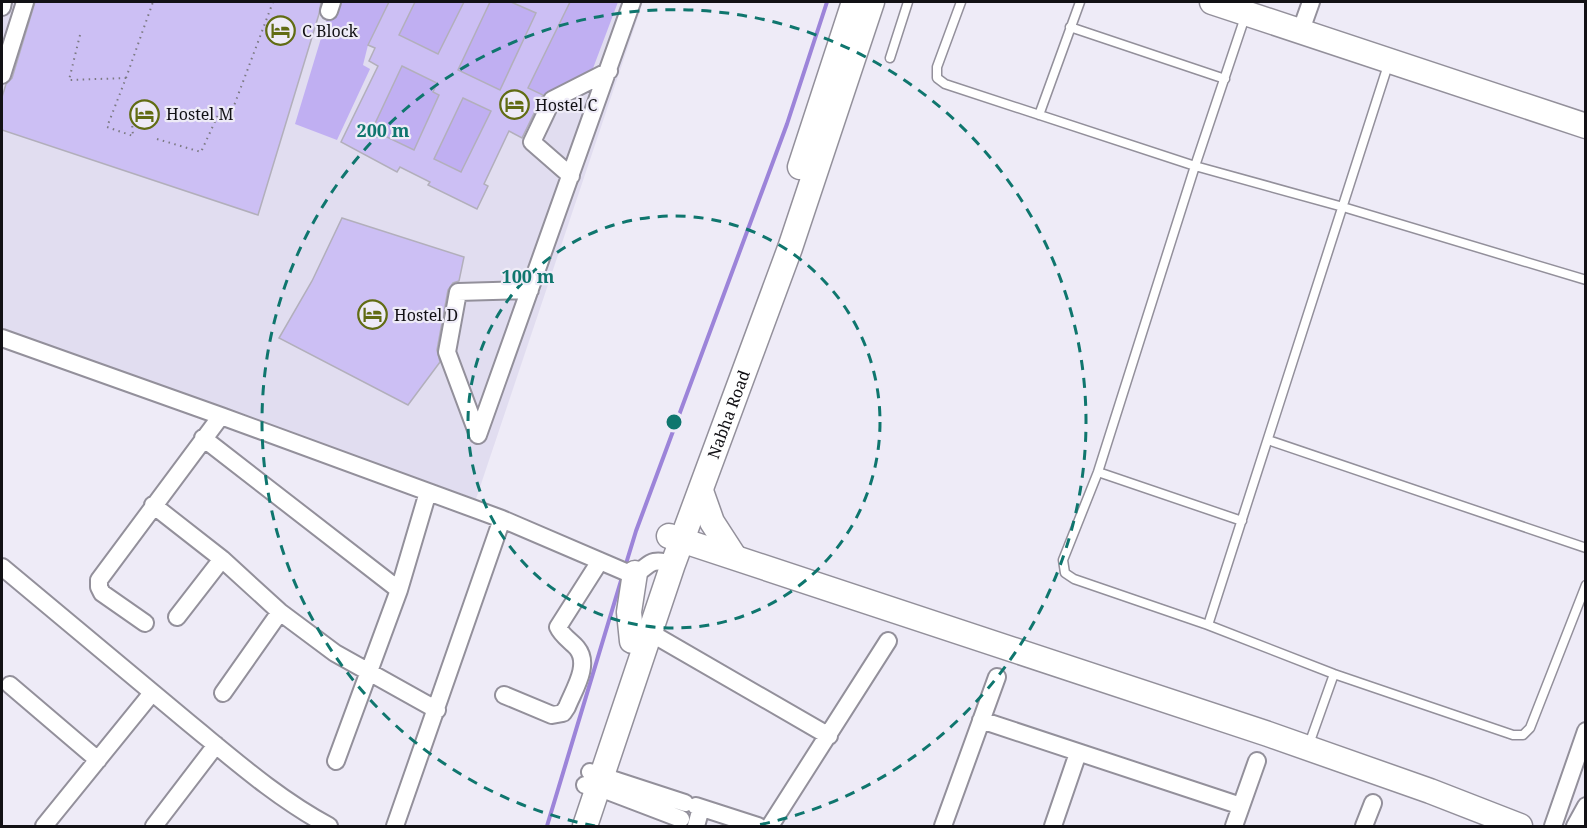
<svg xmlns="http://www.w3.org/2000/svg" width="1587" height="828" font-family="'Noto Serif',serif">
  <rect width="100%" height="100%" fill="#eeebf7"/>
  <!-- built -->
  <path fill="#e1ddf0" d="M 2,2 L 643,2 L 476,499 L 2,328 Z"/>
  <!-- green -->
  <path fill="#c0aff2" d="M 332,2 L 389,2 L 368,45 L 363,65 L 370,69 L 337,140 L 295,124 Z
    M 415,2 L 464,2 L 438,54 L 399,35 Z
    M 490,2 L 511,2 L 536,13 L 500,90 L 458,70 Z
    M 570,2 L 618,2 L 592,71 L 546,97 L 528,88 Z
    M 402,66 L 437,83 L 433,92 L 439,95 L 414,150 L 372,130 Z
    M 463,98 L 491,111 L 461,172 L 434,159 Z"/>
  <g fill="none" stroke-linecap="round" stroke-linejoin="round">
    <!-- stream -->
    <path stroke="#9c84d9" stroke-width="4" d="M 625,567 L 636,531 L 787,124 L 827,2
      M 547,826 L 623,574"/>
  </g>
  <!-- building -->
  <path fill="#ccbff4" stroke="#b2afbb" stroke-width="1.5" fill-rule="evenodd" d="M 35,2 L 321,2 L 319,14 L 258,215 L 2,130 L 2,97 L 6,84 L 12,78 Z
    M 389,2 L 415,2 L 399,35 L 438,54 L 464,2 L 490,2 L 458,70 L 500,90 L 536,13 L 511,2 L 570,2 L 528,88 L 543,95 L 522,138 L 509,131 L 484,184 L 488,186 L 477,209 L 428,185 L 430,182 L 400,167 L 397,172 L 341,142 L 378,66 L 369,61 L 375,48 L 368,45 ZM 402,66 L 437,83 L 433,92 L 439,95 L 414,150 L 372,130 ZM 463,98 L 491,111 L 461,172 L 434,159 Z
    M 342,218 L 464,257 L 459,281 L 453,283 L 448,290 L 437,350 L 440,362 L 408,405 L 279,338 L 312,281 Z"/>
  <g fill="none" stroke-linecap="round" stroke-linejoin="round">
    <defs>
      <path id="lane" d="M 961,2 L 937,67 L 937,78 L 945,84 L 1195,166 L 1343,207 L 1586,280
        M 1246,14 L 1195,166 L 1098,472 L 1063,560 L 1065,573 L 1074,579 L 1208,625 L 1334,674 L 1513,735 L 1523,735 L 1530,728 L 1586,585
        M 1070,27 L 1225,79
        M 890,58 L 908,2
        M 1039,115 L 1080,2
        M 1268,440 L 1586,548
        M 1098,472 L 1242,521
        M 1208,625 L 1389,62
        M 1308,747 L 1334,674"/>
      <path id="street" d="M 2,7 L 3,2
        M 329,11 L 332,2
        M 1301,30 L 1311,2
        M 2,75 L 25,2
        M 571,176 L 532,142 L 552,100 L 609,71
        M 2,338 L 221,416 L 502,519 L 628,573 C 652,573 641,555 673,564
        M 478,435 L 632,2
        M 478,435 L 447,352 L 458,292 L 530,290
        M 203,438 L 399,590
        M 153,505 L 222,559 L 280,612 L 335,653 L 437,710
        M 2,567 C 64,619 126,671 189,723 C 233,759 278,799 329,826
        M 177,617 L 222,559
        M 145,623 L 102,593 L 99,587 L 99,580 L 221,416
        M 649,632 L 829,736
        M 10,685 L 98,760
        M 223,693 L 280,612
        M 504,695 L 552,715 L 563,713 L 567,707 C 573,691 591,665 577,648 C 571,641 562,636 558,627 L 600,561
        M 981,720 L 1241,806
        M 336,761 L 399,590 L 428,492
        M 590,772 L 685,803
        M 585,785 L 597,787 L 681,819
        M 696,806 L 758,826
        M 44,826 L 152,693
        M 154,826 L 216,745
        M 395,826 L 502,519
        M 696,826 L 701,808
        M 770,826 L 888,641
        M 943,826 L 997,677
        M 1053,826 L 1078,753
        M 1234,826 L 1257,761
        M 1364,826 L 1373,803
        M 1553,826 L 1586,731
        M 1575,826 L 1586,806"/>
      <g id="secondary">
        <path d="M 1212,2 L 1586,126"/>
        <path d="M 800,167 L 854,2"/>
        <path d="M 701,491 L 712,522 L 734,556"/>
        <path d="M 669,536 L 1268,734 L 1430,791 L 1520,826"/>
        <path d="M 632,641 L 629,612 L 635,573"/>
        <path id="s1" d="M 585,826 L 673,564 L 790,248 L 872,2"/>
      </g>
    </defs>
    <!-- lane casing -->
    <use href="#lane" stroke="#93909b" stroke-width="11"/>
    <!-- street casing -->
    <use href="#street" stroke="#93909b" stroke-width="20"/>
    <!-- secondary casing -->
    <use href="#secondary" stroke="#93909b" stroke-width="27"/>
    <!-- path -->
    <path stroke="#7c7a82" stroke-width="2" stroke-dasharray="1.5 4.5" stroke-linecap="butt" d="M 80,35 L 69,80 L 126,78 L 107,127 L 133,136 L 132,123
      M 126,78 L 153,2
      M 157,139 L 201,152 L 218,115 L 229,119 L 273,2"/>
    <!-- lane -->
    <use href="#lane" stroke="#fff" stroke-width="8"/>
    <!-- street -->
    <use href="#street" stroke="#fff" stroke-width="16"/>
    <!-- secondary -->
    <use href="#secondary" stroke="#fff" stroke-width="24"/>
  </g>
  <!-- distance rings -->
  <g fill="none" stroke="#0f766e" stroke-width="3" stroke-dasharray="10 8">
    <circle cx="674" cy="422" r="206"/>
    <path d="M595 826A412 412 0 1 1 753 826"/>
  </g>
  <!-- icons -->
  <defs>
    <symbol id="hotel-ring" viewBox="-11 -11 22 22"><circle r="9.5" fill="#eeebf7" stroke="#616c13" stroke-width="1.5"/><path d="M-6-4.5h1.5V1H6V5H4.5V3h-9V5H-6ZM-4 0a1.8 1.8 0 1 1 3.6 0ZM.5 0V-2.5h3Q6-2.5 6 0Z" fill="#616c13"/></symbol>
  </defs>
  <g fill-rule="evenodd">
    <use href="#hotel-ring" x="264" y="14" width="33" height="33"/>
    <use href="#hotel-ring" x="498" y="88" width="33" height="33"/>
    <use href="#hotel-ring" x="128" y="98" width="33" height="33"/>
    <use href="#hotel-ring" x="356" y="298" width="33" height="33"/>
  </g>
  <g text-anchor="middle" stroke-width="4.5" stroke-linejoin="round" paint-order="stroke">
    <!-- poi labels -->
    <g font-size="16" fill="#121115" stroke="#eeebf7" text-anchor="start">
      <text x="302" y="37">C Block</text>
      <text x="535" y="111">Hostel C</text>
      <text x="166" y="120">Hostel M</text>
      <text x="394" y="321">Hostel D</text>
    </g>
    <!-- street labels -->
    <g font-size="16" fill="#121115" stroke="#eeebf7">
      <text dy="6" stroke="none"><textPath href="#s1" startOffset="436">Nabha Road</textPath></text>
    </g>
  </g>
  <circle cx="674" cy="422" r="9" fill="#0f766e" stroke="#eeebf7" stroke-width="3"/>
  <g font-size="18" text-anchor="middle" font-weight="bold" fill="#0f766e" stroke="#eeebf7" stroke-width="4.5" stroke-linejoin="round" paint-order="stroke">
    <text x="383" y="137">200 m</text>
    <text x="528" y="283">100 m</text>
  </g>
  <!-- border -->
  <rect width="1587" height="828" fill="none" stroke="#121115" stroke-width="6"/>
</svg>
